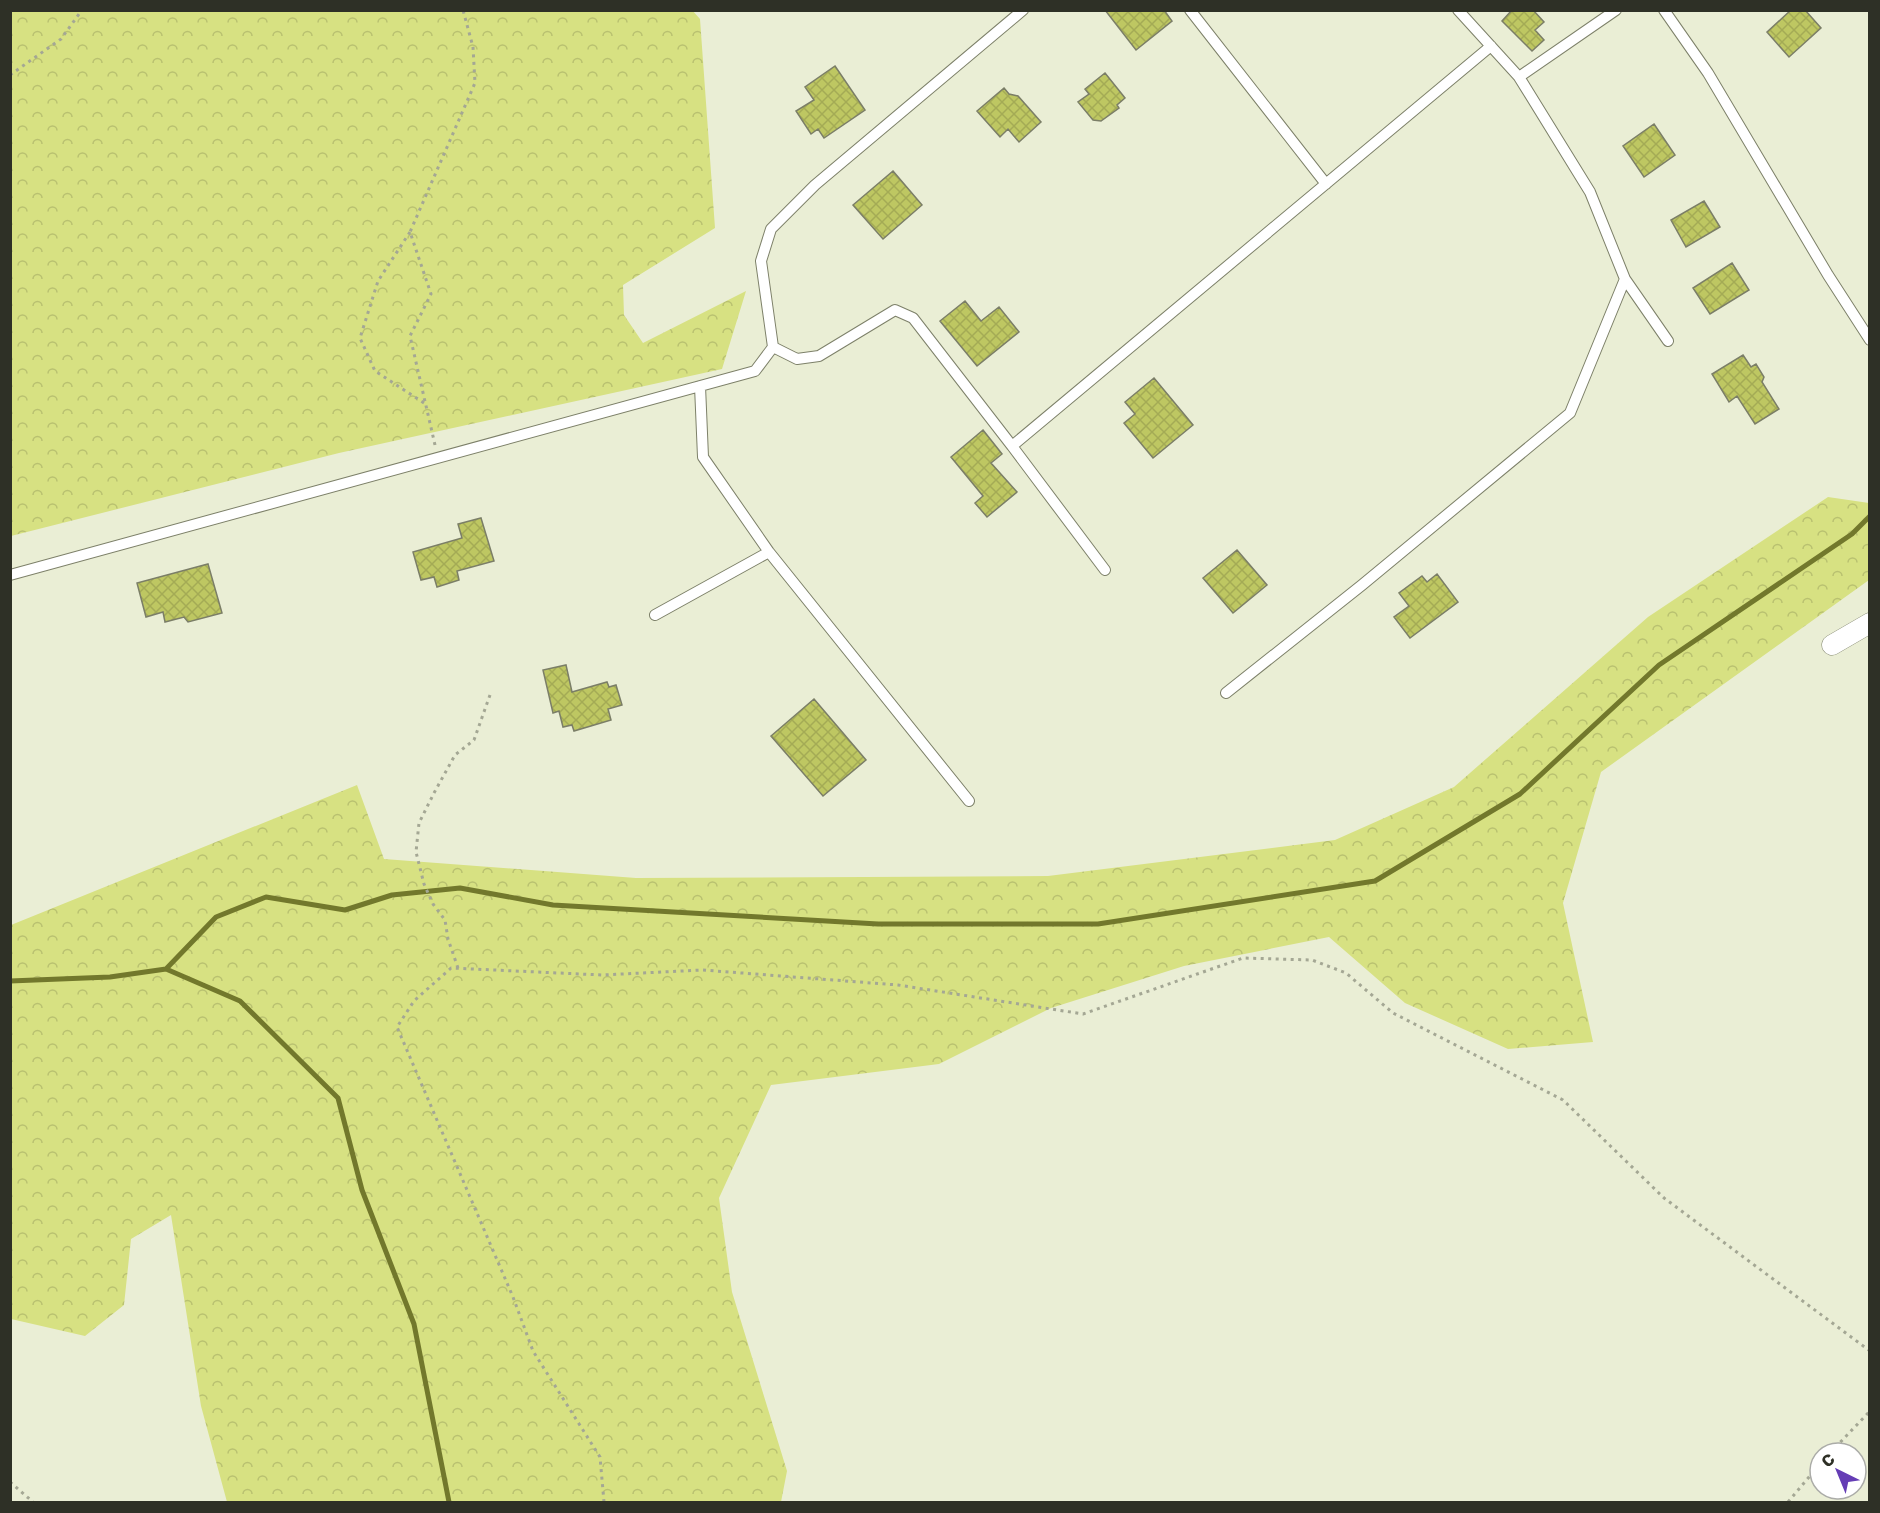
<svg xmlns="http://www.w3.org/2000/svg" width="1880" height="1513" font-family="Rubik,sans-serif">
  <defs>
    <pattern id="forest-crowns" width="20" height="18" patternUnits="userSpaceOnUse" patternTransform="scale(1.5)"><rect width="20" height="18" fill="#d7e182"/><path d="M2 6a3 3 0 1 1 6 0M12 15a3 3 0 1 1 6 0" fill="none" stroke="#b9c170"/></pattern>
    <pattern id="building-cross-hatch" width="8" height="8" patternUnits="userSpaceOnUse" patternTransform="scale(1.5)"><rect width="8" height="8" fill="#bec762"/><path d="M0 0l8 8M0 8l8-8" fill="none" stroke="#a4ab55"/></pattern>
  </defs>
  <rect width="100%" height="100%" fill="#eaeed5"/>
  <!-- forest -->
  <path fill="url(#forest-crowns)" d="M 692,10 L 700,19 L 715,228 L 623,285 L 624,315 L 643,343 L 746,291 L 722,369 L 339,453 L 11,536 L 11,11 Z
    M 1828,497 L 1869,503 L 1869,580 L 1601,772 L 1563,903 L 1593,1042 L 1508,1049 L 1405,1003 L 1329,937 L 1184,966 L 1051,1008 L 939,1064 L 771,1085 L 719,1198 L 732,1292 L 787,1471 L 781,1502 L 227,1502 L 201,1406 L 171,1215 L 131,1239 L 124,1305 L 85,1336 L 11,1319 L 11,925 L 357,785 L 384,859 L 636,878 L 1048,876 L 1335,840 L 1454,787 L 1648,617 Z"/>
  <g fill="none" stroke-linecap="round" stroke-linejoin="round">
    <!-- stream -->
    <path stroke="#72782c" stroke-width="5" d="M 166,969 L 216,917 L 266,897 L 345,910 L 392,895 L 460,888 L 553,905 L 878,924 L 1098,924 L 1375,881 L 1520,794 L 1659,665 L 1852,534 L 1870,516
      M 10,981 L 110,977 L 166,969 L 240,1001 L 338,1098 L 362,1190 L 414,1324 L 449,1502"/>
  </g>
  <!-- building -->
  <path fill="url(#building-cross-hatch)" stroke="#7b7e67" stroke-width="1.5" d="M 1105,10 L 1164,10 L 1172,21 L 1136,50 Z
    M 1512,10 L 1533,10 L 1544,22 L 1535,30 L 1544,40 L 1532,51 L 1502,21 Z
    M 1791,10 L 1805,10 L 1821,28 L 1789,57 L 1767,32 Z
    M 835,66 L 865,110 L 824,138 L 818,129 L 811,134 L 796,111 L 814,100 L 805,87 Z
    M 1105,73 L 1125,98 L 1117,105 L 1119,108 L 1101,121 L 1093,120 L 1078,102 L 1089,94 L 1085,89 Z
    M 1004,88 L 1009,94 L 1018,96 L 1041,122 L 1019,142 L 1008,129 L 1000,137 L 977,111 Z
    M 1654,124 L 1675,155 L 1644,177 L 1623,146 Z
    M 893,171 L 922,205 L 883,239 L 853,205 Z
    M 1704,201 L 1720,227 L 1686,247 L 1671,220 Z
    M 1732,263 L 1749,290 L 1710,314 L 1693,288 Z
    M 965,301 L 981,321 L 999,307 L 1019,332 L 977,366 L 940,321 Z
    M 1743,355 L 1751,367 L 1756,364 L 1764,377 L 1762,382 L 1779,409 L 1755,424 L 1737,396 L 1729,402 L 1712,374 Z
    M 1154,378 L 1193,425 L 1153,458 L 1124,423 L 1135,414 L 1125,402 Z
    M 983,430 L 1002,454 L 991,463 L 1017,492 L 987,517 L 975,503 L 983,496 L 951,457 Z
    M 481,518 L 494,561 L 457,571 L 459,580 L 437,587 L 434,577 L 421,580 L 413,552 L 462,538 L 458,524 Z
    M 1237,550 L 1267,585 L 1233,613 L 1203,578 Z
    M 208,564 L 222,613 L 188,622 L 184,617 L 165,622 L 163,612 L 146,617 L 137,583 Z
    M 1437,574 L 1458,602 L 1410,638 L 1394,617 L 1409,606 L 1399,593 L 1422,576 L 1427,582 Z
    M 566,665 L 572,692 L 607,682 L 609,687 L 616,685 L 622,705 L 608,709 L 611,720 L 574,731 L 572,725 L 563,727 L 559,711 L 553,713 L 543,670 Z
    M 814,699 L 866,760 L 823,796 L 771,736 Z"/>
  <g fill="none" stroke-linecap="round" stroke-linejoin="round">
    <defs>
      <path id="lane" d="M 1190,10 L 1326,184
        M 1664,10 L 1708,73 L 1828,275 L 1870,340
        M 1519,77 L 1616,10
        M 1625,279 L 1668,341
        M 773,347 L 797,359 L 819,356 L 895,310 L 913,318 L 1012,446 L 1491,46
        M 700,386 L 703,457 L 769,552 L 969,801
        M 1012,446 L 1105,570
        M 10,575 L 755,371 L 773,347 L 761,261 L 771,229 L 815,185 L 1023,10
        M 655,615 L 769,552
        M 1226,693 L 1362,585 L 1570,413 L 1625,279 L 1590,192 L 1519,77 L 1458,10"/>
      <path id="street" d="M 1832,645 L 1870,623"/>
    </defs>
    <!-- lane casing -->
    <use href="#lane" stroke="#7d8069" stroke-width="12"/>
    <!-- street casing -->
    <use href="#street" stroke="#7d8069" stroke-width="21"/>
    <!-- path -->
    <path stroke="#a4a794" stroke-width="3" stroke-dasharray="3 4.5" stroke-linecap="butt" d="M 10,75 L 61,39 L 82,10
      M 410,232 L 378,281 L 360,338 L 375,371 L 424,403
      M 435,445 L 410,336 L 431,294 L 410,232 L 475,83 L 473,47 L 463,10
      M 458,968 L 448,939 L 445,920 L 433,904 L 424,884 L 416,852 L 419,823 L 434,793 L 455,755 L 474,740 L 490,695
      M 1830,1453 L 1870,1411
      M 10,1482 L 33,1502
      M 604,1502 L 600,1457 L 533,1351 L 513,1297 L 397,1027 L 414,1001 L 451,968 L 602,975 L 703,970 L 898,985 L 1083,1014 L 1243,958 L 1312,960 L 1346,973 L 1393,1013 L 1563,1100 L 1664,1198 L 1870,1351
      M 1788,1502 L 1820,1464"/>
    <!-- lane -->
    <use href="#lane" stroke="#fff" stroke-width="10"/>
    <!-- street -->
    <use href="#street" stroke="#fff" stroke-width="20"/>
  </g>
  <!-- border -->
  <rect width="1880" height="1513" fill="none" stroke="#2e3026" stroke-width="24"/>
  <!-- north arrow -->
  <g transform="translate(1838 1471) rotate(317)"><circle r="28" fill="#ffffff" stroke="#abaca8" stroke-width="1.5"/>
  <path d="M0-4.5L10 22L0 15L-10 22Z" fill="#653db5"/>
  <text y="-9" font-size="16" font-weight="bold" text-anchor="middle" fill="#2e3026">С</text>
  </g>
</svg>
